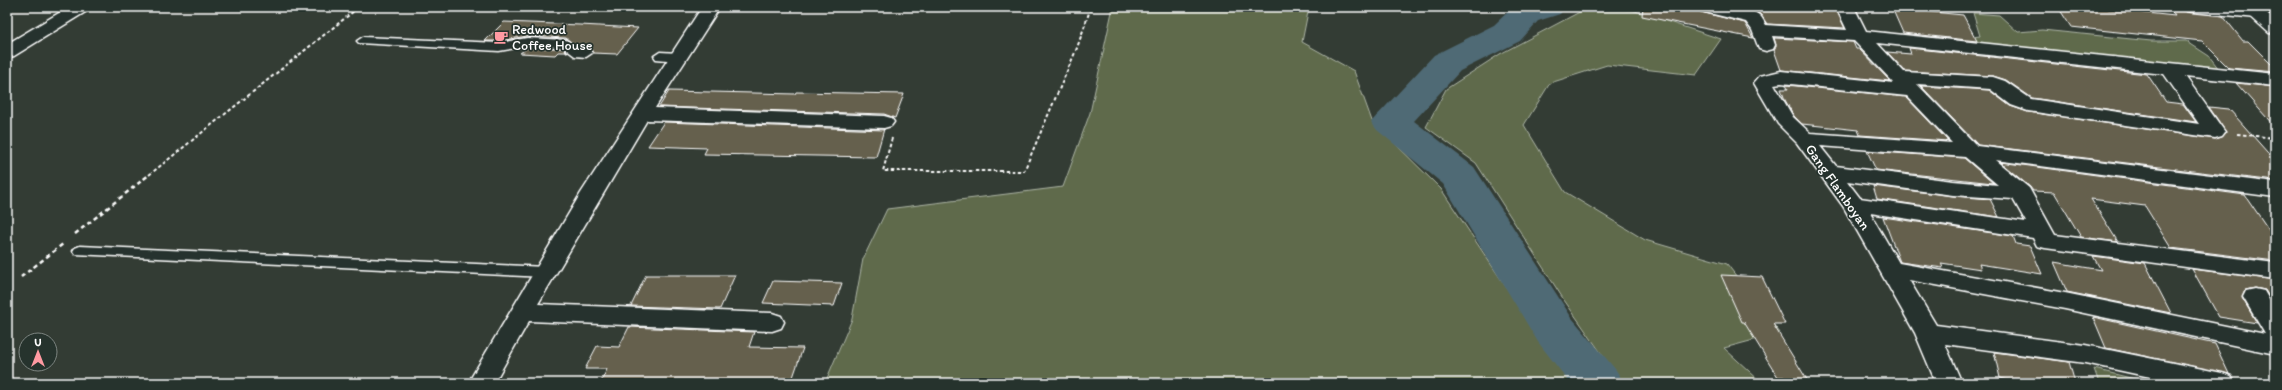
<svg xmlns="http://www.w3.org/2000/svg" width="2282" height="390" font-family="Itim,sans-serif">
  <rect width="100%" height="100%" fill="#333c34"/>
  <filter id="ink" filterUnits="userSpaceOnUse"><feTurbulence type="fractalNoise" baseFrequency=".025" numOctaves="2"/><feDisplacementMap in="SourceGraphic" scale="8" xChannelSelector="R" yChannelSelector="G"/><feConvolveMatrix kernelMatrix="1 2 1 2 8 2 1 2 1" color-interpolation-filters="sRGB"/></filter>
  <g filter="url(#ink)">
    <!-- green -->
    <path fill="#5e6b4c" stroke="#aeb5a6" d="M 1113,7 L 1309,7 L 1302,42 L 1354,71 L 1372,121 L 1441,189 L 1512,296 L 1575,383 L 825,383 L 852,319 L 863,259 L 887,209 L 1063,187 L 1090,113 Z
      M 1589,7 L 1632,10 L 1721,39 L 1696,75 L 1607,65 L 1550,83 L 1524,125 L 1565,192 L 1645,240 L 1727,264 L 1780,333 L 1724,348 L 1762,383 L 1622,383 L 1564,300 L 1476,163 L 1426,127 L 1446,89 L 1500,54 Z
      M 1973,13 L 1999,15 L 2018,32 L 2042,30 L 2151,41 L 2186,41 L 2209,56 L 2219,69 L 1972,45 L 1955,39 L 1980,36 Z
      M 2094,369 L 2151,383 L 2099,383 Z"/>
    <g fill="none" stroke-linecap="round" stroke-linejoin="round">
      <!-- river -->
      <path fill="#506a75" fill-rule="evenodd" d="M 1513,7 L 1565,7 L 1560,14 L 1538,21 L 1520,41 L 1460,71 L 1414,121 L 1474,167 L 1572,318 L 1616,370 L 1624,383 L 1570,383 L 1538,342 L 1443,184 L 1377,130 L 1371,122 L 1434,55 L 1494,25 Z"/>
    </g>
    <!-- building -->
    <path fill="#65604e" stroke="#fff" d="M 1643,7 L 1697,7 L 1701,12 L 1745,23 L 1753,38 L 1642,16 Z
      M 1743,7 L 1835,7 L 1845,28 L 1767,24 L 1760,14 Z
      M 2058,7 L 2107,7 L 2108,9 L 2175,16 L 2170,9 L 2223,16 L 2243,41 L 2248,41 L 2275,68 L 2275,72 L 2229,68 L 2202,41 L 2071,27 Z
      M 1892,8 L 1963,15 L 1977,41 L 1903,33 Z
      M 504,22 L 580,25 L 638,28 L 617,54 L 593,53 L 590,49 L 579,48 L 566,38 L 527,36 L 500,41 L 485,41 Z
      M 1774,38 L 1853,42 L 1856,49 L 1859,49 L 1890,81 L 1781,70 L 1774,50 L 1776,45 Z
      M 527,48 L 562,48 L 567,52 L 558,52 L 555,55 L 520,53 Z
      M 1909,48 L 2147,74 L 2166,102 L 2183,104 L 2196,122 L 2032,98 L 2006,80 L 1993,76 L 1905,71 L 1887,52 L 1911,54 Z
      M 2236,83 L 2275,87 L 2275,127 Z
      M 1786,85 L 1906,97 L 1948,141 L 1860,135 L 1858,130 L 1802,124 L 1794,116 L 1785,100 L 1781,89 L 1788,89 Z
      M 1921,86 L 1989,90 L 2010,106 L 2028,112 L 2215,139 L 2222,137 L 2226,132 L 2209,107 L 2229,109 L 2275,161 L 2275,181 L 1978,145 Z
      M 669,91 L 795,94 L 796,92 L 904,94 L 895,118 L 884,114 L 659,107 Z
      M 664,122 L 884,130 L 884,129 L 876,157 L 704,154 L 707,148 L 648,146 Z
      M 1867,151 L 1964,158 L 1993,183 L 1876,170 Z
      M 2000,162 L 2245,195 L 2275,239 L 2275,261 L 2171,248 L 2145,206 L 2091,199 L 2118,242 L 2081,237 L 2054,192 L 2033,191 L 2030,187 Z
      M 1873,186 L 1953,196 L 1990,199 L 1999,217 L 1877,199 Z
      M 1883,217 L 2013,236 L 2016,244 L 2030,246 L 2042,274 L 1979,264 L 1981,269 L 1941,263 L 1943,268 L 1900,262 Z
      M 2093,256 L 2145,263 L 2171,313 L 2067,292 L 2054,262 L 2101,270 Z
      M 2192,269 L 2275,280 L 2275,307 L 2265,290 L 2255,288 L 2245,290 L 2242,298 L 2257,323 L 2219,317 Z
      M 646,275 L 735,275 L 720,309 L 631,306 Z
      M 1721,275 L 1762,277 L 1785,324 L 1773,324 L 1809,383 L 1788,383 L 1784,377 L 1778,377 L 1744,322 L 1742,322 Z
      M 773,281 L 842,283 L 834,306 L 763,303 Z
      M 2093,317 L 2215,344 L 2229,374 L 2106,348 Z
      M 629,327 L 754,332 L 749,347 L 803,348 L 791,383 L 601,382 L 607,369 L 585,369 L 597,346 L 619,347 Z
      M 1994,352 L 2069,362 L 2075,383 L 2022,383 L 2000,378 Z"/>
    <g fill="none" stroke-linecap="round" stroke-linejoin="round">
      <defs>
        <path id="lane" d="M 363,37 L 499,43 L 527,38 L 566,40 L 578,49 L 590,50 L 592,53 L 586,57 L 575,56 L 563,47 L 527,46 L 499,51 L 359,43 L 357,41 Z
          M 660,52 L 678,53 L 684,57 L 678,61 L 656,59 L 654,56 Z
          M 80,246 L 545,267 L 550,269 L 553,272 L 550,275 L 545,277 L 75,254 L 73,251 L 75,248 Z"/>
        <path id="street" d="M 69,7 L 90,7 L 87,11 L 14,56 L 7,58 L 7,44 Z
          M 702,7 L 720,7 L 655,108 L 884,116 L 891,118 L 894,122 L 891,126 L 884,128 L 647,120 L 538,304 L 772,313 L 781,316 L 784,322 L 781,328 L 772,331 L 529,321 L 494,383 L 468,383 L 581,193 Z
          M 1698,7 C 1714,7 1746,4 1759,15 C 1762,17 1764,22 1766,25 L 1847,30 L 1836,7 L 1854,7 L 1866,31 L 2275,74 L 2275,86 L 2185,76 L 2225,132 L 2222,136 L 2215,138 L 2028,111 L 2011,105 L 1990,89 L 1917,84 L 1977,146 L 2275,183 L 2275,197 L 1995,160 L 2029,188 L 2055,235 L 2275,263 L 2275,279 L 2045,248 L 2037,246 L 2033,238 L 1870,213 L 1899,263 L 2065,293 L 2265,334 L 2243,297 L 2246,291 L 2255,289 L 2264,291 L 2275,310 L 2275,354 L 2065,309 L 1909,280 L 1936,325 L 2085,345 L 2222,373 L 2231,376 L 2235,383 L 2178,383 L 2085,363 L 1945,344 L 1962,383 L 1936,383 L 1915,333 L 1843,206 L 1797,143 L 1778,124 L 1754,83 L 1760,76 L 1781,71 L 1894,83 L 1854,41 L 1772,36 L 1775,45 L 1773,49 L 1766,51 L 1759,49 L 1752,30 L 1746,22 L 1701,11 ZM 1877,43 L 2164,74 L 2199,124 L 2031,99 L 2005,81 L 1993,77 L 1904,72 ZM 1781,83 L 1907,96 L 1952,143 L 1810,133 L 1793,117 L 1774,84 ZM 1820,146 L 1965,157 L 1998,185 L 1953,181 L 1836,166 ZM 1847,181 L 1953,195 L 2013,199 L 2026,222 L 1860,198 Z
          M 2184,7 L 2250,7 L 2263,9 L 2266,13 L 2263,17 L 2257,18 L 2193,12 L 2187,11 Z"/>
        <path id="secondary" d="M 2240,7 L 2260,7 L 2275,20 L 2275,34 L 2269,33 Z"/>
      </defs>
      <!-- lane casing -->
      <use href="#lane" stroke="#fff" stroke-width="3"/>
      <!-- street casing -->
      <use href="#street" stroke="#fff" stroke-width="3"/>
      <!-- secondary casing -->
      <use href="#secondary" stroke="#fff" stroke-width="3"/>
      <!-- path-far1 -->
      <path stroke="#fff" stroke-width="2" stroke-dasharray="3.5 2.5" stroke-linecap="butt" d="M 2237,134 L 2275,138
        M 892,138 L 883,171 L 1024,171 L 1077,48 L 1091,7
        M 149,175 L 359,7"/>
      <!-- path -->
      <path stroke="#fff" stroke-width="2.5" stroke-dasharray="4.5 3.5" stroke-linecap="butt" d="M 75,234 L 150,174
        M 21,277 L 63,244"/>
      <!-- lane -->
      <use href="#lane" fill="#26332d" fill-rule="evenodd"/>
      <!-- street -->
      <use href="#street" fill="#26332d" fill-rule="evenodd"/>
      <!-- secondary -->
      <use href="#secondary" fill="#26332d" fill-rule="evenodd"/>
    </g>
  </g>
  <!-- icons -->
  <defs>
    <symbol id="cafe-bare" viewBox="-9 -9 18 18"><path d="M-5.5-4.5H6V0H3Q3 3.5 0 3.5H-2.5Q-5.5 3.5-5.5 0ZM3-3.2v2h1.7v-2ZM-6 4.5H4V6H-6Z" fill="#ff9aa2" stroke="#26332d" stroke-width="2.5" paint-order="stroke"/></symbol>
  </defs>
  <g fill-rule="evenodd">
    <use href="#cafe-bare" x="491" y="27" width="20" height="20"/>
  </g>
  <g text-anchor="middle" stroke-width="3.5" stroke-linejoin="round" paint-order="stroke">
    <!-- poi labels -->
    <g font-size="14" fill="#fff" stroke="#26332d" text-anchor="start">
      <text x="512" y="34">Redwood<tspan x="512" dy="16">Coffee House</tspan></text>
    </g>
    <!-- street labels -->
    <g font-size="14" fill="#fff" stroke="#26332d">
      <text transform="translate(1838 187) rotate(55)" y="5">Gang Flamboyan</text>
    </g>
  </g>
  <!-- margin -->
  <rect width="2282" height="390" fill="none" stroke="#26332d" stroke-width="24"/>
  <rect x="12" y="12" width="2258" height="366" fill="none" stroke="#fff" stroke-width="1.5" filter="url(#ink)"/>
  <!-- north arrow -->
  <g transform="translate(38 352)"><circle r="19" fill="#26332d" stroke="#7d8581"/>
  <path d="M0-3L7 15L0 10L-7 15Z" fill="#ff9aa2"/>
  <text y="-6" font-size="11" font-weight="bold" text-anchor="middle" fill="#ffffff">U</text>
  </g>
</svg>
